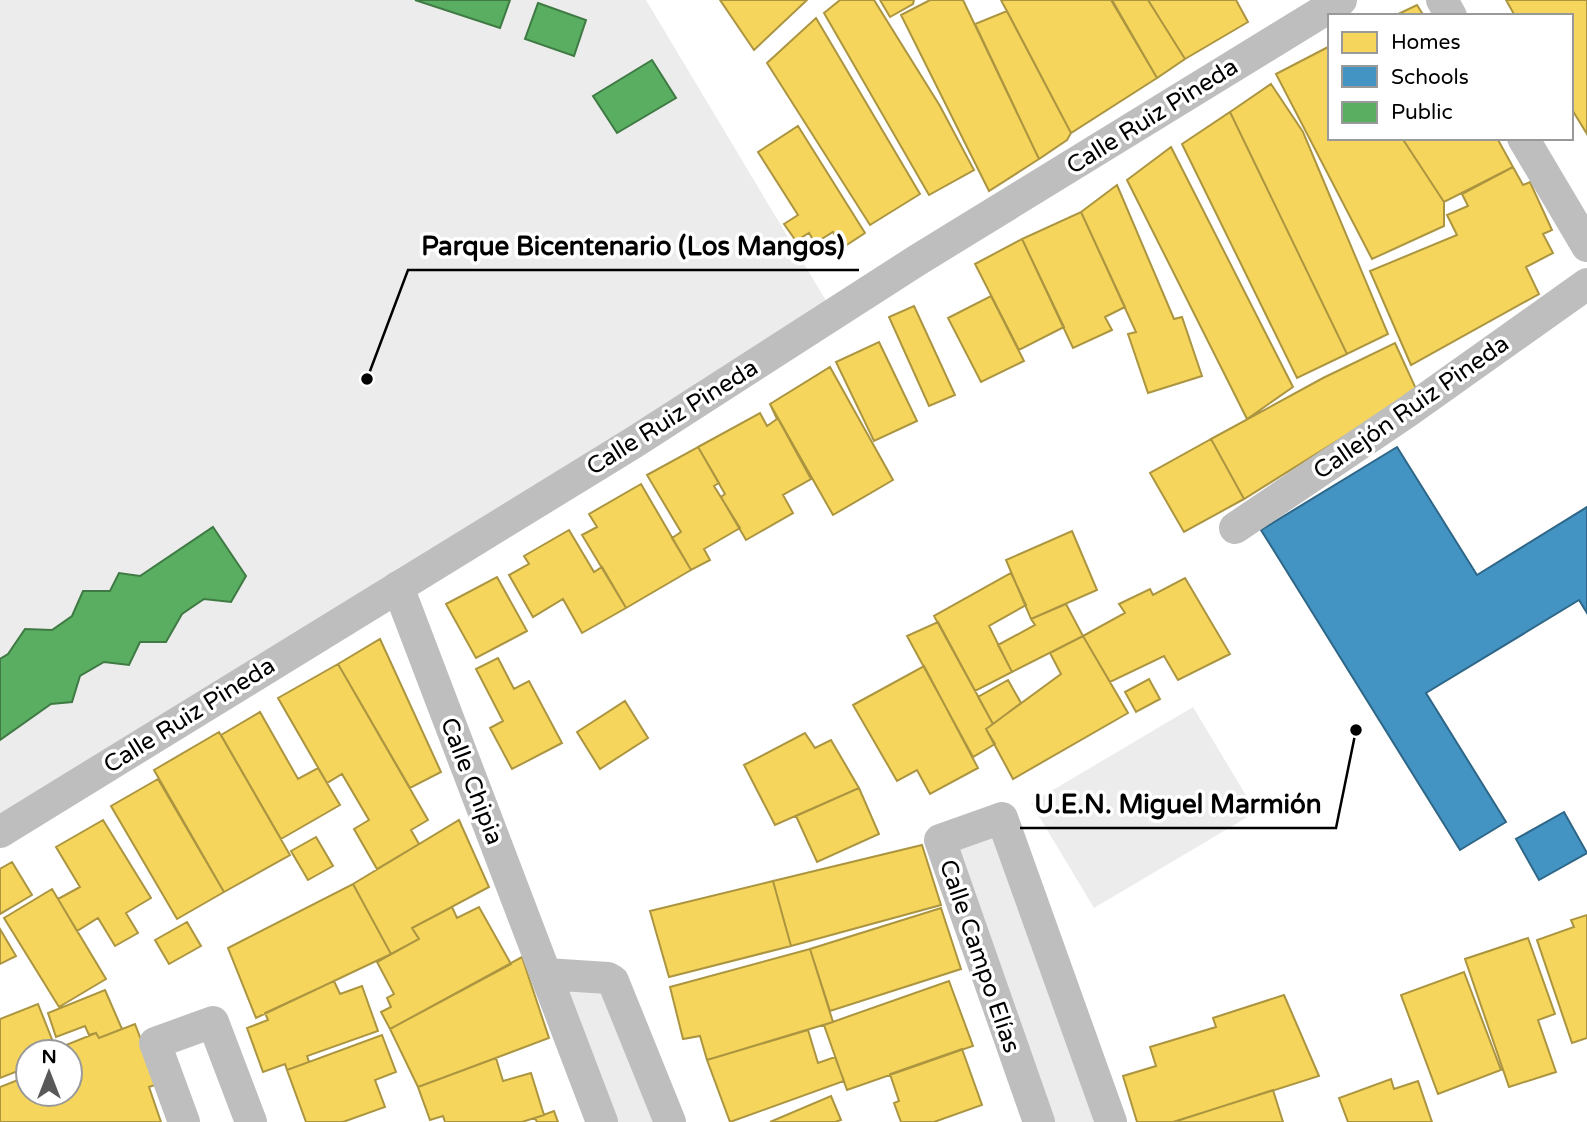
<svg xmlns="http://www.w3.org/2000/svg" width="1587" height="1122" font-family="'Varela Round',sans-serif">
  <rect width="100%" height="100%" fill="#fff"/>
  <!-- green -->
  <path fill="#ececec" d="M 0,0 L 646,0 L 834,314 L 0,832 Z
    M 1193,707 L 1256,812 L 1094,908 L 1031,803 Z
    M 1002,818 L 1111,1122 L 1039,1122 L 940,840 Z
    M 546,974 L 616,986 L 670,1122 L 602,1122 Z"/>
  <!-- homes -->
  <path fill="#f6d55c" stroke="#ac9540" stroke-width="2" d="M 720,0 L 807,0 L 754,50 Z
    M 840,0 L 874,0 L 940,106 L 974,170 L 929,195 L 824,13 Z
    M 880,0 L 914,0 L 913,4 L 890,17 Z
    M 930,0 L 963,0 L 1039,159 L 989,191 L 901,15 Z
    M 1001,0 L 1111,0 L 1157,78 L 1071,133 Z
    M 1112,0 L 1148,0 L 1185,59 L 1157,78 Z
    M 1148,0 L 1236,0 L 1248,22 L 1185,59 Z
    M 1506,0 L 1587,0 L 1587,134 L 1571,108 L 1571,16 L 1515,16 Z
    M 1417,5 L 1424,16 L 1394,16 Z
    M 1007,11 L 1071,133 L 1067,140 L 1039,159 L 975,24 Z
    M 816,18 L 920,194 L 870,225 L 767,63 Z
    M 1330,46 L 1330,138 L 1402,138 L 1444,202 L 1444,226 L 1372,259 L 1276,74 Z
    M 1271,84 L 1303,132 L 1388,334 L 1347,354 L 1230,112 Z
    M 1230,112 L 1347,354 L 1297,378 L 1182,144 Z
    M 798,126 L 865,233 L 842,248 L 833,232 L 815,243 L 809,233 L 796,241 L 784,224 L 798,215 L 758,152 Z
    M 1402,138 L 1497,138 L 1513,167 L 1444,202 Z
    M 1171,147 L 1293,387 L 1247,419 L 1127,180 Z
    M 1513,167 L 1523,185 L 1530,182 L 1552,230 L 1543,234 L 1553,253 L 1526,267 L 1539,294 L 1411,365 L 1370,271 L 1457,235 L 1447,215 L 1468,206 L 1462,194 Z
    M 1117,185 L 1174,319 L 1182,317 L 1202,376 L 1148,393 L 1128,334 L 1136,332 L 1081,212 Z
    M 1081,212 L 1125,307 L 1105,317 L 1112,330 L 1073,348 L 1022,239 Z
    M 1022,239 L 1064,327 L 1019,350 L 975,264 Z
    M 991,296 L 1024,361 L 981,382 L 948,318 Z
    M 914,306 L 955,395 L 929,406 L 889,317 Z
    M 879,342 L 917,421 L 874,441 L 836,362 Z
    M 1395,343 L 1417,391 L 1244,499 L 1211,439 L 1323,378 Z
    M 830,367 L 893,480 L 833,515 L 770,404 Z
    M 770,404 L 811,479 L 783,495 L 793,513 L 746,540 L 721,497 L 725,494 L 698,447 L 760,413 L 767,426 L 777,419 Z
    M 1211,439 L 1244,499 L 1184,532 L 1150,473 Z
    M 698,447 L 719,483 L 714,486 L 740,528 L 704,549 L 710,560 L 691,570 L 672,538 L 681,532 L 647,475 Z
    M 641,484 L 691,570 L 626,608 L 582,535 L 597,527 L 589,514 Z
    M 569,530 L 594,572 L 602,567 L 626,608 L 582,633 L 563,599 L 533,617 L 509,575 L 529,564 L 524,556 Z
    M 1072,531 L 1097,590 L 1031,619 L 1006,560 Z
    M 1011,573 L 1026,605 L 989,626 L 1012,672 L 975,691 L 934,616 Z
    M 497,577 L 527,631 L 476,658 L 446,604 Z
    M 1185,578 L 1230,654 L 1178,680 L 1164,656 L 1110,682 L 1083,636 L 1125,613 L 1119,604 L 1150,589 L 1153,595 Z
    M 1066,604 L 1083,636 L 1012,672 L 998,645 L 1035,625 L 1031,619 Z
    M 938,622 L 993,724 L 986,729 L 995,744 L 973,757 L 907,636 Z
    M 1083,636 L 1128,713 L 1013,779 L 986,729 L 1061,674 L 1050,653 Z
    M 380,639 L 441,772 L 410,788 L 338,664 Z
    M 498,658 L 514,689 L 529,681 L 562,743 L 512,769 L 490,728 L 503,721 L 476,669 Z
    M 338,664 L 428,820 L 411,830 L 419,844 L 377,869 L 354,829 L 369,820 L 342,774 L 327,783 L 278,698 Z
    M 924,666 L 978,768 L 930,794 L 917,770 L 897,781 L 853,705 Z
    M 1149,679 L 1160,699 L 1136,712 L 1125,692 Z
    M 1008,680 L 1021,703 L 993,724 L 978,697 Z
    M 625,701 L 648,738 L 600,769 L 577,732 Z
    M 260,712 L 298,779 L 318,768 L 340,805 L 281,839 L 221,735 Z
    M 219,732 L 290,855 L 224,892 L 154,770 Z
    M 805,733 L 815,748 L 831,740 L 859,788 L 775,825 L 744,765 Z
    M 158,779 L 224,892 L 177,919 L 111,806 Z
    M 859,788 L 879,834 L 817,862 L 796,816 Z
    M 103,820 L 151,898 L 126,913 L 138,933 L 115,946 L 98,918 L 77,931 L 58,899 L 80,887 L 56,847 Z
    M 459,820 L 489,887 L 412,928 L 419,939 L 391,954 L 353,884 Z
    M 316,837 L 333,866 L 308,880 L 291,851 Z
    M 922,845 L 941,905 L 791,946 L 773,881 Z
    M 12,862 L 32,895 L 0,914 L 0,869 Z
    M 773,881 L 791,946 L 669,977 L 650,911 Z
    M 353,884 L 391,954 L 256,1018 L 228,948 Z
    M 52,889 L 106,979 L 59,1007 L 4,918 Z
    M 452,907 L 457,918 L 479,907 L 511,964 L 390,1029 L 381,1012 L 391,1007 L 387,998 L 394,994 L 377,962 L 419,939 L 412,928 Z
    M 941,908 L 961,969 L 830,1011 L 810,949 Z
    M 1587,915 L 1587,1038 L 1572,1043 L 1537,940 L 1574,927 L 1571,920 Z
    M 187,922 L 201,946 L 169,964 L 155,940 Z
    M 0,929 L 16,956 L 0,964 Z
    M 1528,938 L 1555,1014 L 1538,1020 L 1556,1072 L 1509,1087 L 1465,959 Z
    M 810,949 L 833,1022 L 707,1060 L 700,1036 L 683,1039 L 670,987 Z
    M 522,957 L 549,1038 L 418,1087 L 390,1029 Z
    M 1464,972 L 1501,1070 L 1438,1094 L 1401,995 Z
    M 334,981 L 340,994 L 362,986 L 378,1031 L 307,1056 L 309,1062 L 287,1070 L 285,1064 L 263,1072 L 247,1028 L 268,1020 L 265,1013 Z
    M 949,981 L 973,1046 L 847,1090 L 824,1025 Z
    M 105,990 L 122,1029 L 99,1038 L 96,1033 L 89,1035 L 85,1026 L 56,1037 L 48,1013 Z
    M 1284,995 L 1319,1076 L 1173,1122 L 1137,1122 L 1123,1076 L 1156,1066 L 1150,1047 L 1216,1027 L 1213,1018 Z
    M 38,1004 L 57,1052 L 28,1052 L 28,1067 L 0,1078 L 0,1019 Z
    M 135,1024 L 158,1084 L 149,1087 L 161,1122 L 0,1122 L 0,1087 L 28,1076 L 28,1094 L 70,1094 L 70,1052 L 57,1052 L 56,1049 L 96,1033 L 99,1038 Z
    M 808,1030 L 818,1063 L 835,1057 L 844,1081 L 730,1122 L 707,1060 Z
    M 382,1035 L 396,1072 L 375,1080 L 385,1107 L 343,1122 L 306,1122 L 287,1070 Z
    M 962,1049 L 982,1105 L 934,1122 L 901,1122 L 894,1103 L 899,1101 L 890,1074 Z
    M 496,1058 L 503,1081 L 531,1073 L 544,1115 L 522,1122 L 445,1122 L 443,1116 L 430,1120 L 418,1087 Z
    M 1391,1079 L 1394,1089 L 1418,1081 L 1432,1122 L 1348,1122 L 1339,1098 Z
    M 1273,1090 L 1283,1122 L 1174,1122 Z
    M 831,1096 L 841,1120 L 835,1122 L 770,1122 Z
    M 554,1111 L 558,1122 L 537,1122 L 535,1118 Z"/>
  <!-- schools -->
  <path fill="#4393c3" stroke="#2f6788" stroke-width="2" d="M 1397,447 L 1477,575 L 1587,507 L 1587,613 L 1579,600 L 1426,693 L 1506,822 L 1460,850 L 1261,530 Z
    M 1564,812 L 1587,853 L 1539,880 L 1516,839 Z"/>
  <!-- public -->
  <path fill="#5aae61" stroke="#3f7a44" stroke-width="2" d="M 415,0 L 510,0 L 500,28 Z
    M 538,3 L 586,20 L 574,56 L 525,39 Z
    M 652,60 L 676,98 L 617,133 L 593,96 Z
    M 213,527 L 246,576 L 231,602 L 204,599 L 182,614 L 166,642 L 140,642 L 129,665 L 104,662 L 80,676 L 72,702 L 51,704 L 0,740 L 0,659 L 8,654 L 25,629 L 52,630 L 72,616 L 83,591 L 110,591 L 119,573 L 140,576 Z"/>
  <g fill="none" stroke-linecap="round" stroke-linejoin="round">
    <!-- street -->
    <path stroke="#bebebe" stroke-width="32" d="M 1442,0 L 1451,16
      M 1523,138 L 1587,246
      M 1235,528 L 1407,412 L 1587,284
      M 398,587 L 602,1122
      M 0,832 L 633,443 L 916,261 L 1341,0
      M 546,974 L 608,978 L 613,981 L 670,1122
      M 184,1122 L 155,1043 L 213,1022 L 251,1122
      M 1039,1122 L 940,840 L 1002,818 L 1111,1122"/>
  </g>
  <g text-anchor="middle" stroke-width="7" stroke-linejoin="round" paint-order="stroke">
    <!-- street labels -->
    <g font-size="24" fill="#000" stroke="#fff">
      <text transform="translate(1152 116) rotate(-32)" y="8">Calle Ruiz Pineda</text>
      <text transform="translate(1411 407) rotate(-35)" y="8">Callejón Ruiz Pineda</text>
      <text transform="translate(672 417) rotate(-32)" y="8">Calle Ruiz Pineda</text>
      <text transform="translate(189 715) rotate(-32)" y="8">Calle Ruiz Pineda</text>
      <text transform="translate(472 781) rotate(69)" y="8">Calle Chipia</text>
      <text transform="translate(980 956) rotate(71)" y="8">Calle Campo Elías</text>
    </g>
  </g>
  <!-- callouts -->
  <path fill="none" stroke="#000" stroke-width="2.5" d="M367 379L408 270H859M1356 730L1336 828H1020"/>
  <g fill="#000" stroke="#fff" stroke-width="2.5">
    <circle cx="367" cy="379" r="7"/>
    <circle cx="1356" cy="730" r="7"/>
  </g>
  <g font-size="26" text-anchor="middle" font-weight="bold" fill="#000" stroke="#fff" stroke-width="7" stroke-linejoin="round" paint-order="stroke">
    <text x="633" y="255">Parque Bicentenario (Los Mangos)</text>
    <text x="1178" y="813">U.E.N. Miguel Marmión</text>
  </g>
  <!-- legend -->
  <rect x="1328" y="14" width="245" height="126" fill="#ffffff" stroke="#999999" stroke-width="2"/>
  <rect x="1342" y="32" width="35" height="21" fill="#f6d55c" stroke="#999999" stroke-width="2"/>
  <text x="1391" y="49" font-size="21" fill="#000000">Homes</text>
  <rect x="1342" y="66" width="35" height="21" fill="#4393c3" stroke="#999999" stroke-width="2"/>
  <text x="1391" y="84" font-size="21" fill="#000000">Schools</text>
  <rect x="1342" y="102" width="35" height="21" fill="#5aae61" stroke="#999999" stroke-width="2"/>
  <text x="1391" y="119" font-size="21" fill="#000000">Public</text>
  <!-- north arrow -->
  <g transform="translate(49 1073)"><circle r="33" fill="#ffffff" stroke="#999999" stroke-width="2"/>
  <path d="M0-5L12 26L0 18L-12 26Z" fill="#595959"/>
  <text y="-10" font-size="19" font-weight="bold" text-anchor="middle" fill="#000000">N</text>
  </g>
</svg>
